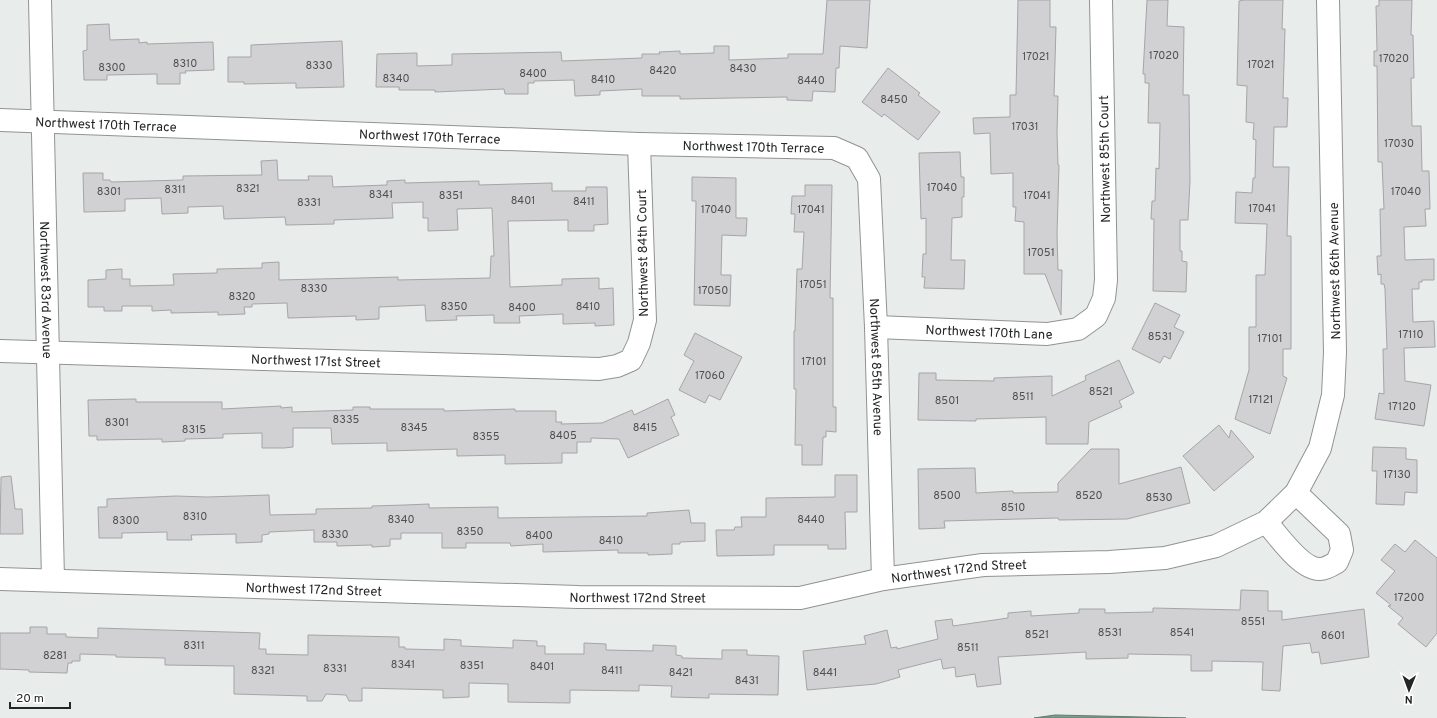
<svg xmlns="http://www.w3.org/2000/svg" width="1437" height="718" font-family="Overpass,sans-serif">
  <rect width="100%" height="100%" fill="#e8ecea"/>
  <!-- water -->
  <path fill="#7b9f8d" stroke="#617b6e" d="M 1055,715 L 1186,718 L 1034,718 Z"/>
  <!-- building -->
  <path fill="#d1d1d4" stroke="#a5a5a8" d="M 827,0 L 870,0 L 867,48 L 840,46 L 839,68 L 836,68 L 835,92 L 813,91 L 812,101 L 787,100 L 787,97 L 680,99 L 680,96 L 642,96 L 642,89 L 600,91 L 600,95 L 575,96 L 574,80 L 534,81 L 534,83 L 528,83 L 528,94 L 505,94 L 504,89 L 435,92 L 435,90 L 399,90 L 399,87 L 376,87 L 377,54 L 417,53 L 417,66 L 452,65 L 452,54 L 561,52 L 562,61 L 642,58 L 642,54 L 660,54 L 659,52 L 680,51 L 680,54 L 714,53 L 714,46 L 729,46 L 729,60 L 788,58 L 788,54 L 823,54 Z
    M 1018,0 L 1050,0 L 1050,27 L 1056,27 L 1054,96 L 1058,96 L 1057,133 L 1058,165 L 1059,165 L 1057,234 L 1058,270 L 1062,270 L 1061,315 L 1045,274 L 1024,274 L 1024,222 L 1015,221 L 1016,207 L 1013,207 L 1013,173 L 991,174 L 990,133 L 974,134 L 973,118 L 1010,117 L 1010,95 L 1016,95 Z
    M 1147,0 L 1168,0 L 1167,26 L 1184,27 L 1183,95 L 1189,95 L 1190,181 L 1188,220 L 1180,220 L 1180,251 L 1182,251 L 1182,261 L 1187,262 L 1186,292 L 1153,291 L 1154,219 L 1151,219 L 1152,201 L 1155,201 L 1156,168 L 1159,169 L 1160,123 L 1148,123 L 1149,83 L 1145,83 L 1145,74 L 1143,74 Z
    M 1244,0 L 1283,0 L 1282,29 L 1285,29 L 1283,98 L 1288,98 L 1287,127 L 1274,127 L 1273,167 L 1289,167 L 1287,236 L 1291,236 L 1291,349 L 1283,349 L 1283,376 L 1287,378 L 1270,434 L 1235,419 L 1249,370 L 1249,327 L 1256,327 L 1256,275 L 1265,275 L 1267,224 L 1235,223 L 1236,192 L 1252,193 L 1253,178 L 1255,178 L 1256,140 L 1253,139 L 1254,123 L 1246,122 L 1247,86 L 1237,85 L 1239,1 Z
    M 1379,0 L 1412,0 L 1411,35 L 1413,35 L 1414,78 L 1411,78 L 1412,126 L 1421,126 L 1422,171 L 1429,171 L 1430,209 L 1425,209 L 1426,226 L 1404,227 L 1405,260 L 1434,259 L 1434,280 L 1422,280 L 1422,282 L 1419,282 L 1419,289 L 1412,289 L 1413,322 L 1434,321 L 1435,347 L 1404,348 L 1405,381 L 1431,385 L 1424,426 L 1375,419 L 1379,393 L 1384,394 L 1383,349 L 1387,349 L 1385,289 L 1384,284 L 1381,284 L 1381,274 L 1378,275 L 1377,256 L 1381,256 L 1380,209 L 1384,209 L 1382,162 L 1378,162 L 1377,66 L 1374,66 L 1374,51 L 1377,51 L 1376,6 L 1379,6 Z
    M 109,24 L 110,40 L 139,39 L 139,43 L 147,42 L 147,44 L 213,42 L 214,70 L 185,71 L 186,73 L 180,73 L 180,84 L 157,84 L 157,74 L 107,75 L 107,80 L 84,80 L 83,51 L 87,50 L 87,25 Z
    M 342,41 L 344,87 L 296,88 L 296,83 L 244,84 L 244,82 L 228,82 L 228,57 L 251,57 L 251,45 Z
    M 888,68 L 920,93 L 918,95 L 940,112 L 918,140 L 884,114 L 882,117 L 862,102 Z
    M 960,152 L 961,177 L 964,177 L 964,197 L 962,197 L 962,217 L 952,218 L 951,260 L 965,260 L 964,289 L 924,288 L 925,277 L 922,277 L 923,254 L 926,254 L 926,218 L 921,219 L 919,153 Z
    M 277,160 L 278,180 L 309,180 L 308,176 L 332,176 L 333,187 L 387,185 L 387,181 L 405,180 L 405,183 L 479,181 L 479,185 L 552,183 L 552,191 L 586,191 L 586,187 L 607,187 L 608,224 L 594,225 L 594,231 L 568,231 L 568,220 L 508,221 L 510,287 L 562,285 L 562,279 L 599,278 L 599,289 L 613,288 L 614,325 L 595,326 L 595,323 L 563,324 L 563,314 L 519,316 L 520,323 L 494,323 L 494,315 L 456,316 L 457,320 L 426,321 L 425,305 L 379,307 L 379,319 L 356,320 L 356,316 L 288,318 L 287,303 L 252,304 L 252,307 L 244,307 L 245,314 L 218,315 L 218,312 L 171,313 L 171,310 L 152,311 L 152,306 L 122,306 L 122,311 L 104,311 L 104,307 L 88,307 L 88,280 L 106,279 L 106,270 L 122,269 L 122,279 L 130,279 L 130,286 L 174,285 L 173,274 L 217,273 L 217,269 L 262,268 L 262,263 L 279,262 L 279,280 L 398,277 L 398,280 L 490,278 L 491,256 L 494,256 L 492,208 L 457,209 L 458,230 L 428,231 L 428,218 L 423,218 L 423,202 L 392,203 L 393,218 L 334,220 L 334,224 L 286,225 L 285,217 L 224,219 L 223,206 L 188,207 L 188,213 L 162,214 L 161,198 L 125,199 L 125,211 L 84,212 L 83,173 L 103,173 L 103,180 L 110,180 L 111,182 L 183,180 L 183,176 L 262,175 L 261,161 Z
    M 692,177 L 736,178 L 736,218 L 747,218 L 746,236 L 722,235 L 721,275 L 731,275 L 730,306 L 694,305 L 696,201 L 692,201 Z
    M 805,185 L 832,185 L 830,298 L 833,298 L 833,407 L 836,407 L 836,432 L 826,431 L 826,437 L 823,437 L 822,465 L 802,465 L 802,445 L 795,445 L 796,389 L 794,389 L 794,331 L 795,331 L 797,269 L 802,269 L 804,232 L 794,232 L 795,214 L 791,214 L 792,196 L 805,196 Z
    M 1155,303 L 1180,315 L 1174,327 L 1184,332 L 1170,359 L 1164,356 L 1160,363 L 1132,349 Z
    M 695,333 L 742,357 L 720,400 L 709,395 L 705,403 L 679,390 L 694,361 L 684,355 Z
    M 1119,360 L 1134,393 L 1119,401 L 1122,407 L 1089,422 L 1088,444 L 1046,444 L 1046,417 L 976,419 L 976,421 L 918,420 L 919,373 L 936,373 L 936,380 L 994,381 L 994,378 L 1052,376 L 1052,396 L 1086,380 L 1085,376 Z
    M 136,399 L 136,402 L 222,402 L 222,409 L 281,406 L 281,408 L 292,407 L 292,412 L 353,410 L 353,407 L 370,407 L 370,409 L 444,409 L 444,411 L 515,409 L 515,411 L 556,411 L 556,422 L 562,422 L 561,424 L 602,423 L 632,410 L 634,415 L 668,399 L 675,415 L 671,417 L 679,435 L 628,458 L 619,439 L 591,438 L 591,442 L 577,442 L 577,453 L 562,453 L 562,463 L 505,464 L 505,455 L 457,456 L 457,449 L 387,451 L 387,443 L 332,444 L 331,428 L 293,428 L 293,447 L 284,448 L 262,448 L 262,433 L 223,434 L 223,438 L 185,439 L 185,441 L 162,442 L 162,439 L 97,440 L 97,436 L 89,436 L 88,400 Z
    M 1219,425 L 1229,438 L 1231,430 L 1254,457 L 1214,491 L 1183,456 Z
    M 1373,447 L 1406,448 L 1406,459 L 1417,460 L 1417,493 L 1405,492 L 1404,505 L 1376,504 L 1377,471 L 1372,471 Z
    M 1091,449 L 1119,449 L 1119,484 L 1181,467 L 1190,503 L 1127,519 L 1059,520 L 1058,518 L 944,521 L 945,528 L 919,529 L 918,469 L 975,468 L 976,493 L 1013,491 L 1013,493 L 1058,492 L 1058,483 Z
    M 835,475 L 857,475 L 857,512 L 845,512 L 846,549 L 828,549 L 828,545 L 774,545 L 774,555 L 717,556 L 716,530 L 734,530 L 735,527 L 742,527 L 741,517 L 766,517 L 766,498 L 835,497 Z
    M 11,476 L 15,509 L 22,509 L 23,534 L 0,534 L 1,477 Z
    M 269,495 L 270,515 L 316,514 L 316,509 L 372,508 L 372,506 L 405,505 L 429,504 L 429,508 L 498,507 L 498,518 L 647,516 L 647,513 L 689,510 L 691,523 L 705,523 L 705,541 L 680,542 L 680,544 L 672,544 L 672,554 L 648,555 L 648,553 L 618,553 L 618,550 L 543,552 L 543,544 L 511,546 L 510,543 L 466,543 L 466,548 L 442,548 L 442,533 L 401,533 L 401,539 L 390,539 L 390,546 L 372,547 L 372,545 L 337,546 L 337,542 L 314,542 L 314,530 L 269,532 L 269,534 L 262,535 L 262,542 L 236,543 L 236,534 L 191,535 L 192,540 L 167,540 L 167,532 L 122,533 L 122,538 L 99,538 L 98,507 L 107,507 L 107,499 L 176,496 L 207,497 Z
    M 1415,540 L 1437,558 L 1437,633 L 1426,647 L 1398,624 L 1403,618 L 1388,606 L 1391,605 L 1376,593 L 1395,571 L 1381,560 L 1395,544 L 1405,552 Z
    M 1241,590 L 1268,591 L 1268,611 L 1282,611 L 1282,620 L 1364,609 L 1369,657 L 1321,664 L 1319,652 L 1312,653 L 1310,643 L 1283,646 L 1280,691 L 1262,690 L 1263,662 L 1212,661 L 1212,671 L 1191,671 L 1191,655 L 1128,654 L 1128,658 L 1086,659 L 1086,652 L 998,657 L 1001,684 L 977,687 L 975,674 L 956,677 L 955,667 L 943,669 L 941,659 L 898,670 L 900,677 L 876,684 L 807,690 L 803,651 L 866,644 L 864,636 L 887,630 L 891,648 L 897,647 L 897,649 L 938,639 L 935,621 L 952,619 L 953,626 L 1008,618 L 1008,613 L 1031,611 L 1031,616 L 1079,613 L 1079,609 L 1105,609 L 1105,613 L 1153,612 L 1153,608 L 1240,610 Z
    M 30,627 L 47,627 L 47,634 L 66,634 L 66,637 L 98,638 L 98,628 L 260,633 L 259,649 L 266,649 L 266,654 L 308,655 L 308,635 L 399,637 L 399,647 L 405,647 L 405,649 L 444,650 L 444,639 L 461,640 L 461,646 L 513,648 L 513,640 L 537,641 L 537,646 L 545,646 L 545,654 L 584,654 L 584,643 L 606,644 L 606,650 L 653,651 L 653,645 L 676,646 L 676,655 L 682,656 L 682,658 L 722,659 L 722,650 L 747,650 L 747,655 L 779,656 L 778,695 L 709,694 L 709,698 L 671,697 L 672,686 L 639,685 L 639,691 L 570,690 L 570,703 L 508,702 L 508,684 L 469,683 L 469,697 L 443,698 L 443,690 L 362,688 L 362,701 L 349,701 L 346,695 L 326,694 L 322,701 L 307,701 L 307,696 L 234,694 L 234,666 L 165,665 L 165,658 L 116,657 L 116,655 L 80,654 L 80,661 L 72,661 L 72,663 L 68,663 L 67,673 L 29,672 L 29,670 L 0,669 L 0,633 L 30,633 Z"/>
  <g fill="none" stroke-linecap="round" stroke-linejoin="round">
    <defs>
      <g id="minor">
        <path id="s1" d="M 40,0 L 53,580"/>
        <path id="s2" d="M 0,120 L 639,144 L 834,148 L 857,158 L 869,179 L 876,327 L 883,579"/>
        <path id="s3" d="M 876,327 L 1047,334 L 1078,329 L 1096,316 L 1104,298 L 1106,280 L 1101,0"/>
        <path id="s4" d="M 0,351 L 599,369 L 617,366 L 631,360 L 639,343 L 645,320 L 639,144"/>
        <path d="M 1266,522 C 1278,535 1301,570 1320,569 C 1326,569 1332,565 1337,562 L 1342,550 L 1339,534 L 1296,493"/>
        <path id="s5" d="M 0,579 L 578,597 L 800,598 L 883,579 L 983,565 L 1109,562 L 1165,558 L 1216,546 L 1266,522 L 1296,493 L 1320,448 L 1333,395 L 1335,352 L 1328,0"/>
      </g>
    </defs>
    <!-- minor casing -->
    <use href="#minor" stroke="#919392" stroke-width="24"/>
    <!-- minor -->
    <use href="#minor" stroke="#fff" stroke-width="22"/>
  </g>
  <g text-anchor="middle" stroke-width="3" stroke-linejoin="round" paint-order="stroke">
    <!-- number labels -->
    <g font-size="11" fill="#4f5151">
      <text x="1164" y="59">17020</text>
      <text x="1036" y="60">17021</text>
      <text x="1394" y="62">17020</text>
      <text x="185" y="67">8310</text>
      <text x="1261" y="68">17021</text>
      <text x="319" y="69">8330</text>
      <text x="112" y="71">8300</text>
      <text x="743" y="72">8430</text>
      <text x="663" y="74">8420</text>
      <text x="533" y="77">8400</text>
      <text x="396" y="82">8340</text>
      <text x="603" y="83">8410</text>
      <text x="811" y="84">8440</text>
      <text x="894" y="103">8450</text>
      <text x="1025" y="130">17031</text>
      <text x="1399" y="147">17030</text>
      <text x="942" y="191">17040</text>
      <text x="248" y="192">8321</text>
      <text x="175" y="193">8311</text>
      <text x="109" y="195">8301</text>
      <text x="1406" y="195">17040</text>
      <text x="381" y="198">8341</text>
      <text x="451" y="199">8351</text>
      <text x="1037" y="199">17041</text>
      <text x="523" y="204">8401</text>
      <text x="584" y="205">8411</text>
      <text x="309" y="206">8331</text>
      <text x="1262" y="212">17041</text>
      <text x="716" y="213">17040</text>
      <text x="811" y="213">17041</text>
      <text x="1041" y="256">17051</text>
      <text x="813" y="288">17051</text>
      <text x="314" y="292">8330</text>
      <text x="713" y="294">17050</text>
      <text x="242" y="300">8320</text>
      <text x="454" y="310">8350</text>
      <text x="588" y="310">8410</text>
      <text x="522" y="311">8400</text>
      <text x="1411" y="338">17110</text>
      <text x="1160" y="340">8531</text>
      <text x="1270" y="342">17101</text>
      <text x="814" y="365">17101</text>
      <text x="710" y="379">17060</text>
      <text x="1101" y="395">8521</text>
      <text x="1023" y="400">8511</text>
      <text x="1261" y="403">17121</text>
      <text x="947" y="404">8501</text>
      <text x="1402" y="410">17120</text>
      <text x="346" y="423">8335</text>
      <text x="117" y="426">8301</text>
      <text x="414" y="431">8345</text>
      <text x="645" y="431">8415</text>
      <text x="194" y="433">8315</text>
      <text x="563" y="439">8405</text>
      <text x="486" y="440">8355</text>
      <text x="1397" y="478">17130</text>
      <text x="947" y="499">8500</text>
      <text x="1089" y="499">8520</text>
      <text x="1159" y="501">8530</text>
      <text x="1013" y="511">8510</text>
      <text x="195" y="520">8310</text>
      <text x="401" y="523">8340</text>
      <text x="811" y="523">8440</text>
      <text x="126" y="524">8300</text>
      <text x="470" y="535">8350</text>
      <text x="335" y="538">8330</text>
      <text x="539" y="539">8400</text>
      <text x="611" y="544">8410</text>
      <text x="1409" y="601">17200</text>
      <text x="1253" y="625">8551</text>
      <text x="1110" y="636">8531</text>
      <text x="1182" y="636">8541</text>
      <text x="1037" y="638">8521</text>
      <text x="1333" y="639">8601</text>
      <text x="194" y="649">8311</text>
      <text x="968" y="651">8511</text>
      <text x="55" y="659">8281</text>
      <text x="403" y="668">8341</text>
      <text x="472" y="669">8351</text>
      <text x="542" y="670">8401</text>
      <text x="335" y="672">8331</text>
      <text x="263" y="674">8321</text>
      <text x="612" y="674">8411</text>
      <text x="681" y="676">8421</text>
      <text x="825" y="676">8441</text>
      <text x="747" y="684">8431</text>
    </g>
    <!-- street labels -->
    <g font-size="13" fill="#242625" stroke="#fff">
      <text dy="5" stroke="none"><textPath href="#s2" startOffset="106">Northwest 170th Terrace</textPath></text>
      <text dy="5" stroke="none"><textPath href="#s2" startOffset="430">Northwest 170th Terrace</textPath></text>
      <text dy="5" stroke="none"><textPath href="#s2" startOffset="754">Northwest 170th Terrace</textPath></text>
      <text transform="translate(1104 159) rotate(-91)" y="5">Northwest 85th Court</text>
      <text transform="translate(642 253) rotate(-91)" y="5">Northwest 84th Court</text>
      <text transform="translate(1334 271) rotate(-91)" y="5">Northwest 86th Avenue</text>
      <text dy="5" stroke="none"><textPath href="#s1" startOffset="290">Northwest 83rd Avenue</textPath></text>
      <text dy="5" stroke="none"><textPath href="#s3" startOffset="113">Northwest 170th Lane</textPath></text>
      <text dy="5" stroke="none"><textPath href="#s4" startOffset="316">Northwest 171st Street</textPath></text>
      <text dy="5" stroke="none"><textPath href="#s2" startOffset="1072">Northwest 85th Avenue</textPath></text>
      <text dy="5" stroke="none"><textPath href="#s5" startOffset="962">Northwest 172nd Street</textPath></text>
      <text dy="5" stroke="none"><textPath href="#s5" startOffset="314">Northwest 172nd Street</textPath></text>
      <text dy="5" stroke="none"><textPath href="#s5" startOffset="638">Northwest 172nd Street</textPath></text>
    </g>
  </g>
  <!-- north arrow -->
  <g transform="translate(1409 690) rotate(181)" stroke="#ffffff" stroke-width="3" paint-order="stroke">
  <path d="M0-3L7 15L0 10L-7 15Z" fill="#242625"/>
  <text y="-6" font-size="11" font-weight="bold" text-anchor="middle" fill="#242625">N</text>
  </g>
  <!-- scale -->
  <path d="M10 702v6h60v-6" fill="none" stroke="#242625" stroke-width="2"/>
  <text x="16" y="702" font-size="12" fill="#242625" stroke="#ffffff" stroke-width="3" paint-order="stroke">20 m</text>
</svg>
